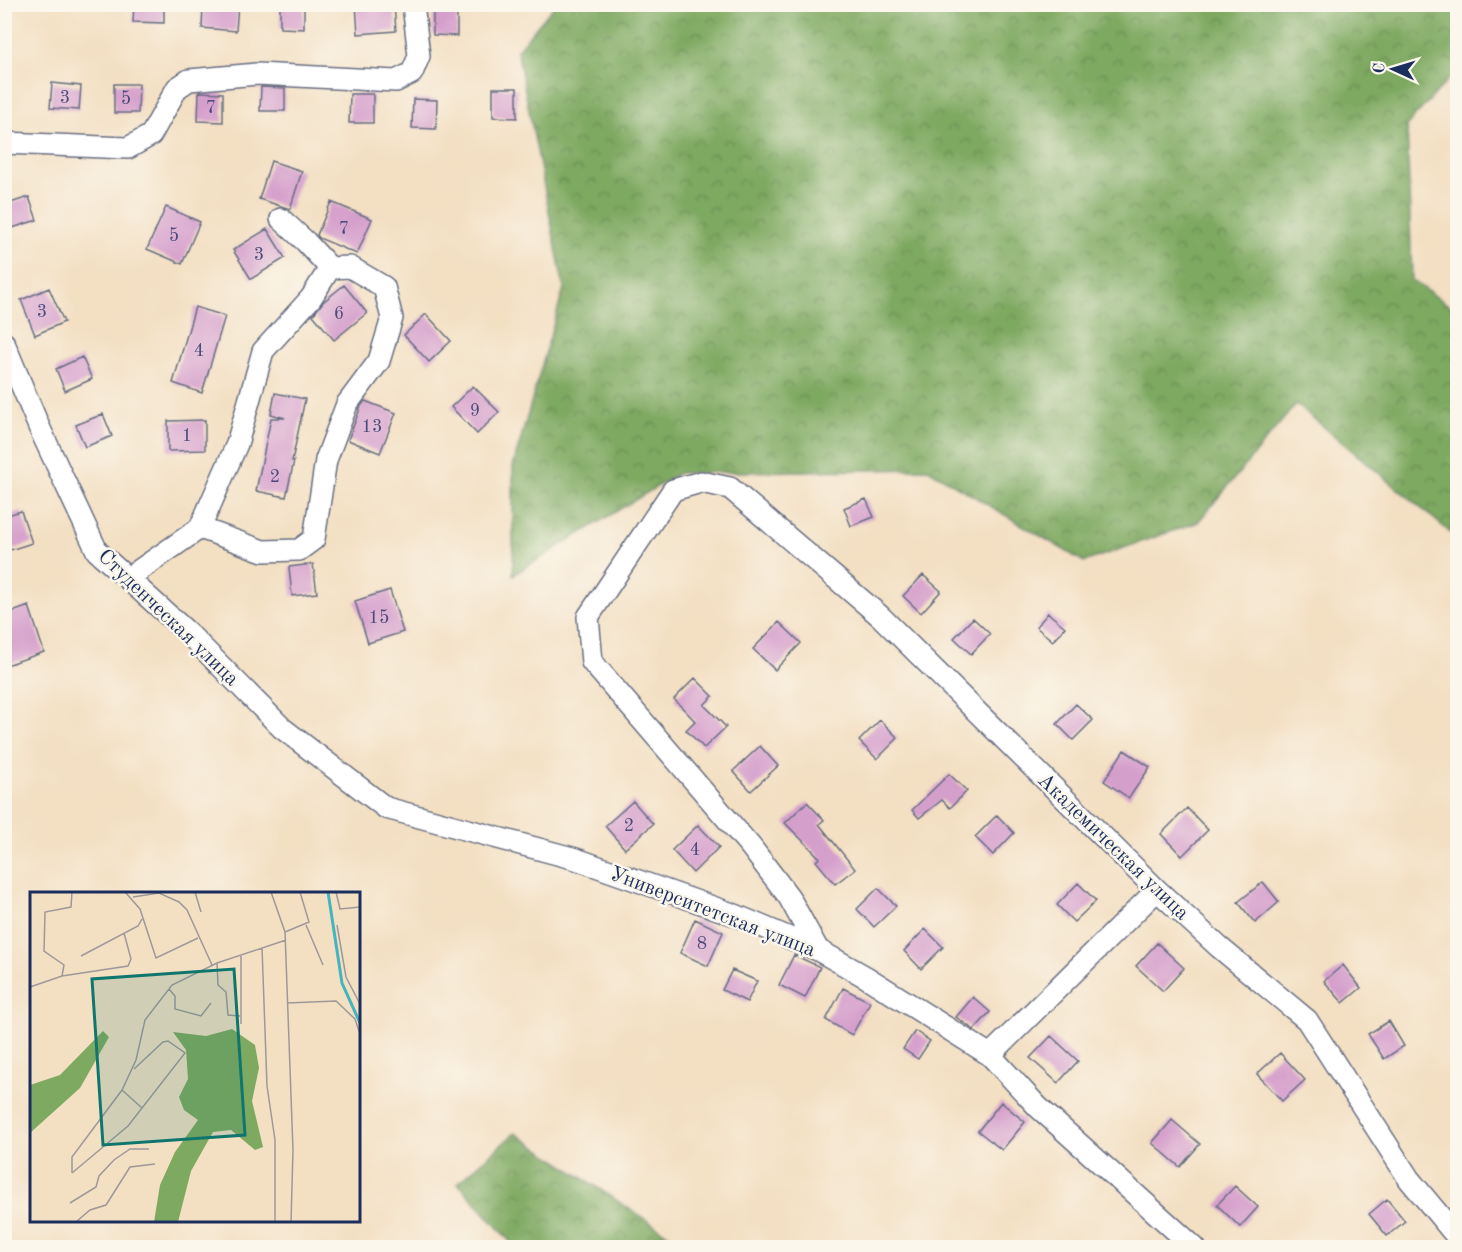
<svg xmlns="http://www.w3.org/2000/svg" width="1462" height="1252" font-family="'Old Standard TT',serif">
  <defs>
    <pattern id="forest-crowns" width="20" height="18" patternUnits="userSpaceOnUse" patternTransform="scale(1.5)"><rect width="20" height="18" fill="#7ea960"/><path d="M2 6a3 3 0 1 1 6 0M12 15a3 3 0 1 1 6 0" fill="none" stroke="#668a52"/></pattern>
  </defs>
  <rect width="100%" height="100%" fill="#fbf7ec"/>
  <filter id="ink" filterUnits="userSpaceOnUse"><feTurbulence type="fractalNoise" baseFrequency=".0167" numOctaves="2"/><feDisplacementMap in="SourceGraphic" scale="12" xChannelSelector="R" yChannelSelector="G"/><feConvolveMatrix kernelMatrix="1 2 1 2 8 2 1 2 1" color-interpolation-filters="sRGB"/></filter>
  <filter id="wash" filterUnits="userSpaceOnUse"><feTurbulence type="fractalNoise" baseFrequency=".008" numOctaves="4" result="noise"/><feDisplacementMap in="SourceGraphic" scale="24" xChannelSelector="R" yChannelSelector="G"/><feGaussianBlur stdDeviation="1.35" result="paint"/><feColorMatrix in="noise" values="0 0 0 0 0 0 0 0 0 0 0 0 0 0 0 0 0 1.4 0 .05"/><feComposite in="paint" operator="in"/></filter>
  <g filter="url(#wash)">
    <rect width="100%" height="100%" fill="#f3dfc2"/>
    <!-- forest -->
    <path fill="url(#forest-crowns)" stroke="#4c6c5f" stroke-width="1.5" d="M 555,5 L 1457,5 L 1457,70 L 1407,125 L 1412,280 L 1457,311 L 1457,538 L 1296,404 L 1198,522 L 1084,562 L 928,469 L 679,473 L 513,575 L 513,466 L 564,288 L 517,50 Z
      M 515,1133 L 687,1247 L 515,1247 L 458,1183 Z"/>
    <g id="blocks">
      <!-- building -->
      <path fill="#d59fcc" d="M 134,4 L 164,4 L 164,23 L 133,22 Z
        M 203,4 L 238,4 L 236,31 L 202,28 Z
        M 280,4 L 304,4 L 304,29 L 280,28 Z
        M 356,4 L 394,4 L 396,31 L 358,34 Z
        M 433,6 L 457,7 L 457,36 L 433,35 Z
        M 52,83 L 81,86 L 79,110 L 50,108 Z
        M 114,84 L 139,84 L 138,113 L 114,113 Z
        M 261,87 L 285,88 L 285,111 L 260,111 Z
        M 493,88 L 517,88 L 517,118 L 493,117 Z
        M 199,92 L 223,93 L 223,122 L 198,121 Z
        M 350,94 L 373,94 L 373,123 L 349,123 Z
        M 413,99 L 437,100 L 436,129 L 412,128 Z
        M 271,161 L 302,171 L 290,209 L 259,199 Z
        M 29,197 L 37,220 L 9,229 L 4,214 L 4,205 Z
        M 331,202 L 372,219 L 357,254 L 319,238 L 317,235 Z
        M 166,207 L 200,222 L 182,264 L 147,249 Z
        M 267,229 L 285,258 L 251,279 L 233,250 Z
        M 344,285 L 367,313 L 334,340 L 313,315 L 323,302 Z
        M 49,288 L 64,322 L 35,335 L 21,300 Z
        M 195,307 L 225,316 L 202,393 L 173,383 Z
        M 426,314 L 451,341 L 429,362 L 404,335 Z
        M 82,357 L 92,379 L 65,391 L 56,369 Z
        M 473,386 L 499,412 L 477,434 L 451,407 Z
        M 275,393 L 305,399 L 292,461 L 294,461 L 286,497 L 256,491 L 271,418 L 285,418 L 271,414 Z
        M 365,401 L 396,413 L 380,453 L 348,440 L 361,406 Z
        M 103,414 L 112,436 L 85,447 L 76,425 Z
        M 205,420 L 205,450 L 168,451 L 168,421 Z
        M 866,499 L 874,517 L 851,526 L 844,508 Z
        M 21,511 L 32,543 L 4,552 L 4,516 Z
        M 313,564 L 317,593 L 292,596 L 289,567 Z
        M 923,575 L 941,591 L 921,613 L 903,596 Z
        M 390,590 L 403,632 L 368,643 L 355,601 Z
        M 29,606 L 44,652 L 4,666 L 4,615 Z
        M 1048,613 L 1065,627 L 1053,641 L 1036,627 Z
        M 973,618 L 990,634 L 971,654 L 954,638 Z
        M 779,622 L 801,643 L 775,670 L 753,649 Z
        M 695,678 L 713,696 L 704,705 L 726,727 L 704,748 L 686,730 L 695,721 L 674,699 Z
        M 1076,704 L 1093,720 L 1073,740 L 1057,724 Z
        M 880,720 L 898,738 L 877,759 L 859,741 Z
        M 760,746 L 778,766 L 751,791 L 733,771 Z
        M 1124,750 L 1150,767 L 1129,798 L 1104,781 Z
        M 949,774 L 967,791 L 950,808 L 942,800 L 919,818 L 912,810 Z
        M 633,801 L 653,824 L 625,849 L 605,826 Z
        M 807,802 L 824,820 L 819,824 L 855,869 L 835,884 L 816,861 L 820,858 L 785,823 Z
        M 1187,808 L 1208,830 L 1182,856 L 1161,834 Z
        M 997,815 L 1014,833 L 993,855 L 975,837 Z
        M 698,825 L 719,847 L 693,873 L 672,850 Z
        M 1263,882 L 1279,902 L 1255,923 L 1238,902 Z
        M 1078,883 L 1096,901 L 1074,922 L 1057,905 Z
        M 878,888 L 896,906 L 874,927 L 857,909 Z
        M 695,919 L 723,932 L 708,966 L 680,953 Z
        M 925,929 L 943,947 L 921,969 L 904,951 Z
        M 1157,943 L 1184,968 L 1163,991 L 1136,966 Z
        M 794,955 L 820,967 L 805,998 L 779,985 Z
        M 1343,965 L 1361,988 L 1343,1003 L 1324,981 Z
        M 732,970 L 757,981 L 747,1002 L 722,990 Z
        M 843,988 L 870,1002 L 852,1035 L 826,1020 Z
        M 973,997 L 990,1012 L 974,1030 L 956,1017 Z
        M 1389,1021 L 1404,1046 L 1384,1059 L 1368,1034 Z
        M 915,1031 L 930,1041 L 918,1059 L 903,1049 Z
        M 1051,1036 L 1078,1061 L 1058,1083 L 1030,1058 Z
        M 1280,1053 L 1305,1080 L 1282,1101 L 1257,1074 Z
        M 1001,1102 L 1025,1122 L 1002,1150 L 978,1131 Z
        M 1172,1120 L 1200,1144 L 1180,1167 L 1152,1143 Z
        M 1235,1186 L 1258,1207 L 1240,1227 L 1217,1205 Z
        M 1387,1199 L 1405,1221 L 1387,1236 L 1369,1214 Z"/>
    </g>
  </g>
  <g filter="url(#ink)">
    <use href="#blocks" fill-opacity="0" stroke="#676d81" stroke-width="1.5"/>
    <g fill="none" stroke-linecap="round" stroke-linejoin="round">
      <defs>
        <path id="minor" d="M 4,143 L 128,148 L 151,135 L 177,88 L 189,80 L 257,74 L 396,81 L 412,73 L 419,56 L 413,4
          M 4,343 L 39,427 L 97,551 L 188,633 L 282,728 L 386,808 L 576,859 L 735,915 L 818,950 L 866,977 L 990,1055 L 1038,1107 L 1195,1248
          M 200,528 L 237,444 L 263,351 L 311,298 L 330,268
          M 128,578 L 200,528 L 263,551 L 299,550 L 314,539 L 326,460 L 347,404 L 379,361 L 392,318 L 384,287 L 350,267 L 330,268 L 306,242 L 281,219
          M 818,950 L 789,897 L 751,847 L 592,662 L 588,617 L 673,490 L 701,482 L 730,488 L 880,616 L 1157,890 L 1219,947 L 1307,1020 L 1409,1179 L 1458,1238
          M 990,1055 L 1157,890"/>
      </defs>
      <!-- minor casing -->
      <use href="#minor" stroke="#676d81" stroke-width="24"/>
      <!-- minor -->
      <use href="#minor" stroke="#fff" stroke-width="21"/>
    </g>
  </g>
  <g text-anchor="middle" stroke-width="5" stroke-linejoin="round" paint-order="stroke">
    <!-- number labels -->
    <g font-size="18" fill="#4a4b7a">
      <text x="65" y="103">3</text>
      <text x="126" y="104">5</text>
      <text x="211" y="113">7</text>
      <text x="344" y="234">7</text>
      <text x="174" y="241">5</text>
      <text x="259" y="260">3</text>
      <text x="42" y="317">3</text>
      <text x="339" y="319">6</text>
      <text x="199" y="356">4</text>
      <text x="475" y="416">9</text>
      <text x="372" y="432">13</text>
      <text x="187" y="441">1</text>
      <text x="275" y="482">2</text>
      <text x="379" y="623">15</text>
      <text x="629" y="831">2</text>
      <text x="695" y="855">4</text>
      <text x="702" y="949">8</text>
    </g>
    <!-- street labels -->
    <g font-size="21" fill="#1b2f5e" stroke="#fbf7ec">
      <text transform="translate(169 617) rotate(44)" y="7">Студенческая улица</text>
      <text transform="translate(1114 846) rotate(44)" y="7">Академическая улица</text>
      <text transform="translate(713 911) rotate(21)" y="7">Университетская улица</text>
    </g>
  </g>
  <!-- overview -->
  <g transform="translate(30 892)">
    <rect width="330" height="330" fill="#f3dfc2"/>
    <path d="M 202,137 L 225,153 L 229,176 L 222,209 L 233,255 L 225,258 L 201,238 L 183,240 L 161,279 L 148,330 L 124,330 L 130,293 L 145,260 L 168,228 L 154,218 L 149,205 L 158,187 L 156,158 L 143,140 L 176,144 ZM 73,139 L 79,145 L 50,196 L 0,241 L 0,193 L 30,183 Z" fill="#7ea960"/>
    <path fill="none" stroke="#45b4be" stroke-width="3" d="M 298,0 L 312,91 L 330,131"/>
    <path fill="none" stroke="#9d999a" stroke-width="1.5" d="M 22,0 L 42,0M 95,0 L 110,17 L 126,66 L 168,46M 165,0 L 171,20M 241,0 L 255,40 L 263,258 L 261,330M 306,0 L 310,17 L 330,15M 103,5 L 129,1 L 149,10 L 157,18 L 182,73M 276,33 L 293,73M 307,33 L 316,85 L 330,112M 255,40 L 279,30 L 270,0M 232,55 L 237,194 L 245,248 L 245,330M 51,64 L 108,34 L 112,27M 211,64 L 211,132M 187,71 L 188,93 L 196,100 L 198,123 L 210,124M 32,84 L 34,73 L 14,59 L 15,20 L 41,15 L 42,0M 0,95 L 32,84 L 98,74 L 101,67 L 94,41M 139,97 L 145,104 L 145,117 L 171,124 L 181,111M 257,111 L 306,109 L 325,127 L 330,142M 92,198 L 112,216M 42,281 L 42,265 L 92,198 L 106,168 L 115,128 L 142,93 L 187,71 L 256,48M 42,281 L 98,234 L 155,161 L 138,149 L 133,150 L 104,177M 40,311 L 66,295 L 69,284 L 84,268 L 100,257 L 119,257M 47,329 L 60,318 L 76,313 L 100,275 L 125,272"/>
    <path fill="#0f766e" fill-opacity="0.15" stroke="#0f766e" stroke-width="3" d="M 204,77 L 215,243 L 73,253 L 62,87 Z"/>
    <rect width="330" height="330" fill="none" stroke="#1b2f5e" stroke-width="3"/>
  </g>
  <!-- margin -->
  <rect width="1462" height="1252" fill="none" stroke="#fbf7ec" stroke-width="24"/>
  <!-- north arrow -->
  <g transform="translate(1393 69) rotate(274)" stroke="#fbf7ec" stroke-width="4.5" paint-order="stroke">
  <path d="M0-4.5L10 22L0 15L-10 22Z" fill="#1b2f5e"/>
  <text y="-9" font-size="16" font-weight="bold" text-anchor="middle" fill="#1b2f5e">С</text>
  </g>
</svg>
